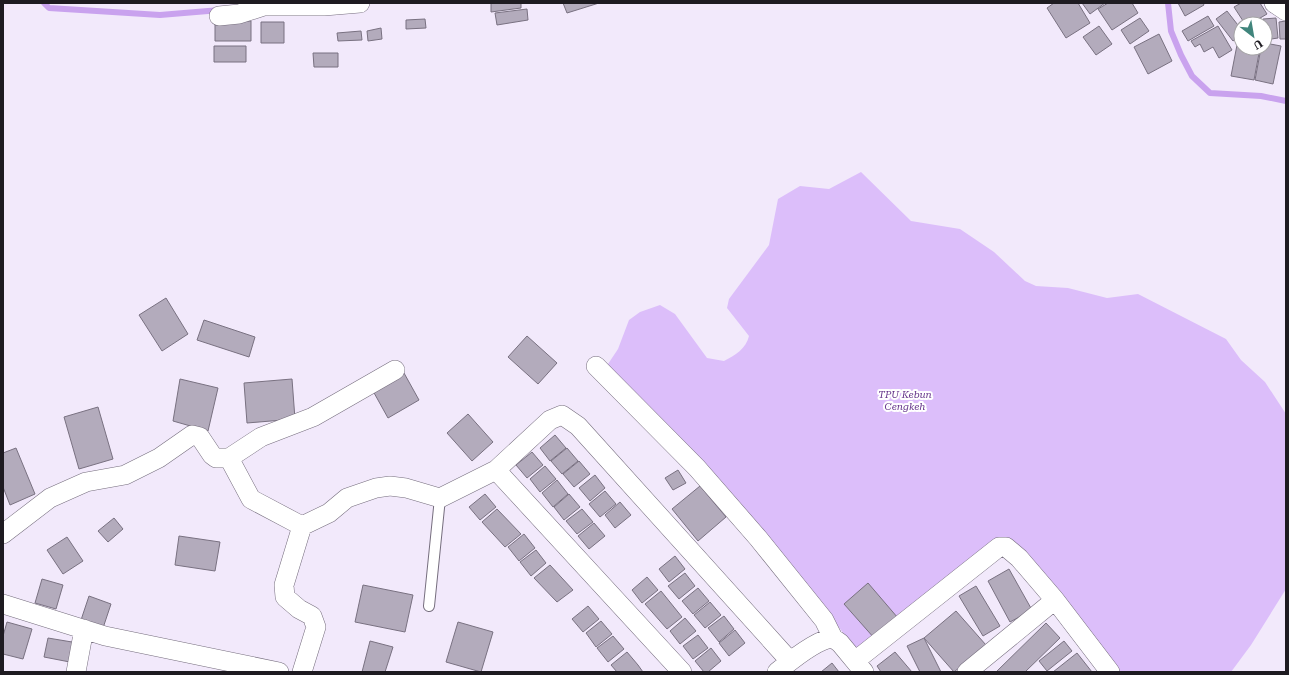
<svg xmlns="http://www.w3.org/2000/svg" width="1289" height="675" font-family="'Roboto Serif',serif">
  <rect width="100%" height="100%" fill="#f2e9fb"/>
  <!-- green -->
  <path fill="#dcbefa" d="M 861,172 L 911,221 L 960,229 L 994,252 L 1025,281 L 1036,286 L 1068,288 L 1107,298 L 1138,294 L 1226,339 L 1241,360 L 1265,382 L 1286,414 L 1286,589 L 1251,645 L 1231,672 L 1120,672 L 1025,554 L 1001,539 L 859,653 L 793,569 L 606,367 L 618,349 L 629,320 L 640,312 L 660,305 L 675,314 L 707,358 L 724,361 C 735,355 746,349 749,336 L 727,308 L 729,299 L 769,245 L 778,199 L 800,186 L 829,189 Z"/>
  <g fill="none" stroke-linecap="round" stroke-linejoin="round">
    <!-- stream -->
    <path stroke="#c9a2ee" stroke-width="6" d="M 44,3 L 49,8 L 160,15 L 220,10
      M 1168,3 L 1171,31 L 1181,55 L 1192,76 L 1210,93 L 1261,96 L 1286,101"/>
  </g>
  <!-- building -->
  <path fill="#b3abbc" stroke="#797181" d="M 491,3 L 521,3 L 521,8 L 491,12 Z
    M 563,3 L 599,3 L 567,13 Z
    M 1054,3 L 1078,3 L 1090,23 L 1066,38 L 1047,8 Z
    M 1082,3 L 1105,3 L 1090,14 Z
    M 1108,3 L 1132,3 L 1138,13 L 1112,30 L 1098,9 Z
    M 1178,3 L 1203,3 L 1204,5 L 1185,16 Z
    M 1241,3 L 1260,3 L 1267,14 L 1250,24 L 1245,24 L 1234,7 Z
    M 527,9 L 528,20 L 497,25 L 495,13 Z
    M 1227,11 L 1241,29 L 1241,35 L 1233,41 L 1216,19 Z
    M 1208,16 L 1214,26 L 1188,41 L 1182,31 Z
    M 1140,18 L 1149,31 L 1130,44 L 1121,30 Z
    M 1276,18 L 1278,38 L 1265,40 L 1265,24 L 1263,19 Z
    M 425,19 L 426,28 L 406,29 L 406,20 Z
    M 215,21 L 251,21 L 251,41 L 215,41 Z
    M 1286,21 L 1286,39 L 1280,39 L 1279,22 Z
    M 261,22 L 284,22 L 284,43 L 261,43 Z
    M 1099,26 L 1112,44 L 1096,55 L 1083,37 Z
    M 1218,26 L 1232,50 L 1219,58 L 1213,47 L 1204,52 L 1200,44 L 1195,47 L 1191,41 Z
    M 381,28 L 382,39 L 368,41 L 367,31 Z
    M 361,31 L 362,40 L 338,41 L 337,33 Z
    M 1159,34 L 1172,61 L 1148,74 L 1134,47 Z
    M 1265,43 L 1281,46 L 1273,84 L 1255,80 L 1261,48 L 1265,48 Z
    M 1237,45 L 1241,45 L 1241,48 L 1260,48 L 1254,80 L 1231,76 Z
    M 214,46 L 246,46 L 246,62 L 214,62 Z
    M 313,53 L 338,53 L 338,67 L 314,67 Z
    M 166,298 L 188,334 L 162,351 L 139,315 Z
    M 204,320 L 255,337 L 249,357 L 197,340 Z
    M 527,336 L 557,363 L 538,384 L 508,357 Z
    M 404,373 L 419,400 L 388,418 L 373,391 Z
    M 180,379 L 218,388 L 208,431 L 173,421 Z
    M 292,379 L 295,419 L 247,423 L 244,383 Z
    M 98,407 L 113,459 L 79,469 L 64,417 Z
    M 468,414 L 493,442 L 472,461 L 447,433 Z
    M 555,435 L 566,448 L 550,461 L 540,448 Z
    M 16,448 L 35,494 L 10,505 L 3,487 L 3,453 Z
    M 567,448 L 578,461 L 562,474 L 551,461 Z
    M 532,452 L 543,465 L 527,478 L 516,465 Z
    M 579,461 L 590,474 L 574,487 L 563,474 Z
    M 545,466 L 556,479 L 540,492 L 530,479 Z
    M 678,470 L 686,483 L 673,490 L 665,478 Z
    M 595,475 L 605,488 L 590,501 L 579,488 Z
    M 557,480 L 568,494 L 553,507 L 542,493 Z
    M 700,486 L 726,517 L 698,541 L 672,509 Z
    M 605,491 L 616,504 L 600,517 L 589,504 Z
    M 485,494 L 496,507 L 480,520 L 469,507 Z
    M 569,494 L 580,507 L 564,520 L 554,507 Z
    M 620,502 L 631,515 L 615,528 L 605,515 Z
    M 497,509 L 521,534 L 505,547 L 482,522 Z
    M 582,509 L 593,522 L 577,534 L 566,521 Z
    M 114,518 L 123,529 L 108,542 L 98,531 Z
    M 594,523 L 605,536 L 589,549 L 578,536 Z
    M 524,534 L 535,548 L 519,561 L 508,547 Z
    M 179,536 L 220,542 L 215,571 L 175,565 Z
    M 67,537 L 83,561 L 63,574 L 47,550 Z
    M 536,550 L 546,563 L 531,576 L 520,562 Z
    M 675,556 L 685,569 L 669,582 L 659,569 Z
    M 550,565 L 573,590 L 557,602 L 534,578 Z
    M 1009,569 L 1032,610 L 1010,622 L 988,581 Z
    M 685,573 L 695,586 L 679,599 L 668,586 Z
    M 647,577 L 658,590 L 642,603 L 632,590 Z
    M 42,579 L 63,585 L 56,609 L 35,603 Z
    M 868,583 L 898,618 L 875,639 L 844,604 Z
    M 363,585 L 413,595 L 405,632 L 355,622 Z
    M 976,586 L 1000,626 L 983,636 L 959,596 Z
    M 698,588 L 709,601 L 693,614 L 682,601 Z
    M 661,591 L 682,617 L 667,629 L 645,604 Z
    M 89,596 L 111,604 L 103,628 L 81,620 Z
    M 710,602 L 721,615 L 705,628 L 694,615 Z
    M 588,606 L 599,619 L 583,632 L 572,619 Z
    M 956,611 L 986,645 L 954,672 L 924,638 Z
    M 724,616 L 734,629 L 719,642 L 708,628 Z
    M 685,618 L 696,631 L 680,644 L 670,631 Z
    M 601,621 L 612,634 L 596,647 L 586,633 Z
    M 7,622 L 32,629 L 23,659 L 3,654 L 3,636 Z
    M 458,622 L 493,632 L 481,672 L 446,662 Z
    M 1046,623 L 1060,638 L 1025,672 L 996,672 Z
    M 735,630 L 745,643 L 729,656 L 719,643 Z
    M 698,635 L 708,648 L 693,659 L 683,646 Z
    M 613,636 L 624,649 L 608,662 L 597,648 Z
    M 48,638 L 78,643 L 75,663 L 44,657 Z
    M 924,638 L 941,672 L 920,672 L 907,646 Z
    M 370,641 L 393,647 L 385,672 L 362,672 Z
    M 1064,641 L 1072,651 L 1047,671 L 1039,661 Z
    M 711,648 L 721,661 L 708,672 L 704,672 L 695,661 Z
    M 627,652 L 638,665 L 643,672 L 617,672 L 611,665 Z
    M 895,652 L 912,672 L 881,672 L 877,666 Z
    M 1077,653 L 1092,672 L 1053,672 Z
    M 832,663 L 839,672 L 821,672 Z"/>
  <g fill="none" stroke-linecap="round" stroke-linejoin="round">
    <defs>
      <path id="lane" d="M 429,606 L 440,498"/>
      <path id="street" d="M 1274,3 L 1286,11
        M 219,16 L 239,14 L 264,6 L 324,6 L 360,3
        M 596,366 L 697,468 L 758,538 L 824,620 L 833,638
        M 229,458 L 251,499 L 302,526
        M 3,534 L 50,498 L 86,482 L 125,475 L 159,458 L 192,435 L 200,437 L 212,455 L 216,458 L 229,458 L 261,437 L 313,417 L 395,370
        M 3,604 L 105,636 L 279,672
        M 855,661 L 999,547 L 1006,547 L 1019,558 L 1055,600 L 1110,672
        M 76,672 L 84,629
        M 302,672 L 316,627 L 312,616 L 299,609 L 285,597 L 284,585 L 302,526 L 329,513 L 347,498 L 376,488 L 390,486 L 406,488 L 440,498 L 496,470
        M 682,672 L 496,470 L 550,420 L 562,415 L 578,426 L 790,661
        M 777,672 C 789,662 817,639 833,638 L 840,643 L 864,672
        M 967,672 L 1055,600"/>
    </defs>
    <!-- lane casing -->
    <use href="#lane" stroke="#756d7d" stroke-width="12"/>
    <!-- street casing -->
    <use href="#street" stroke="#756d7d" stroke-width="20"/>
    <!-- lane -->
    <use href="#lane" stroke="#fff" stroke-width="10"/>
    <!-- street -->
    <use href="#street" stroke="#fff" stroke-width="19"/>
  </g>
  <g text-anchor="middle" stroke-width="4" stroke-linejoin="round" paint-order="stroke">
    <!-- park labels -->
    <g font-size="10" font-style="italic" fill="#633289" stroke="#fff">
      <text x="905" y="398">TPU Kebun<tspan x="905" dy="12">Cengkeh</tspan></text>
    </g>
  </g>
  <!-- border -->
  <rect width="1289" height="675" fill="none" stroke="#1e1b21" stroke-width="8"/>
  <!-- north arrow -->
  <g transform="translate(1253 36) rotate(149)"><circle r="19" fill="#ffffff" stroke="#a5a4a6"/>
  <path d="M0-3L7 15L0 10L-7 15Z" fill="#40857c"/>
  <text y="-6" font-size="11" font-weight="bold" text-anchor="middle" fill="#1e1b21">U</text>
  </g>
</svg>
